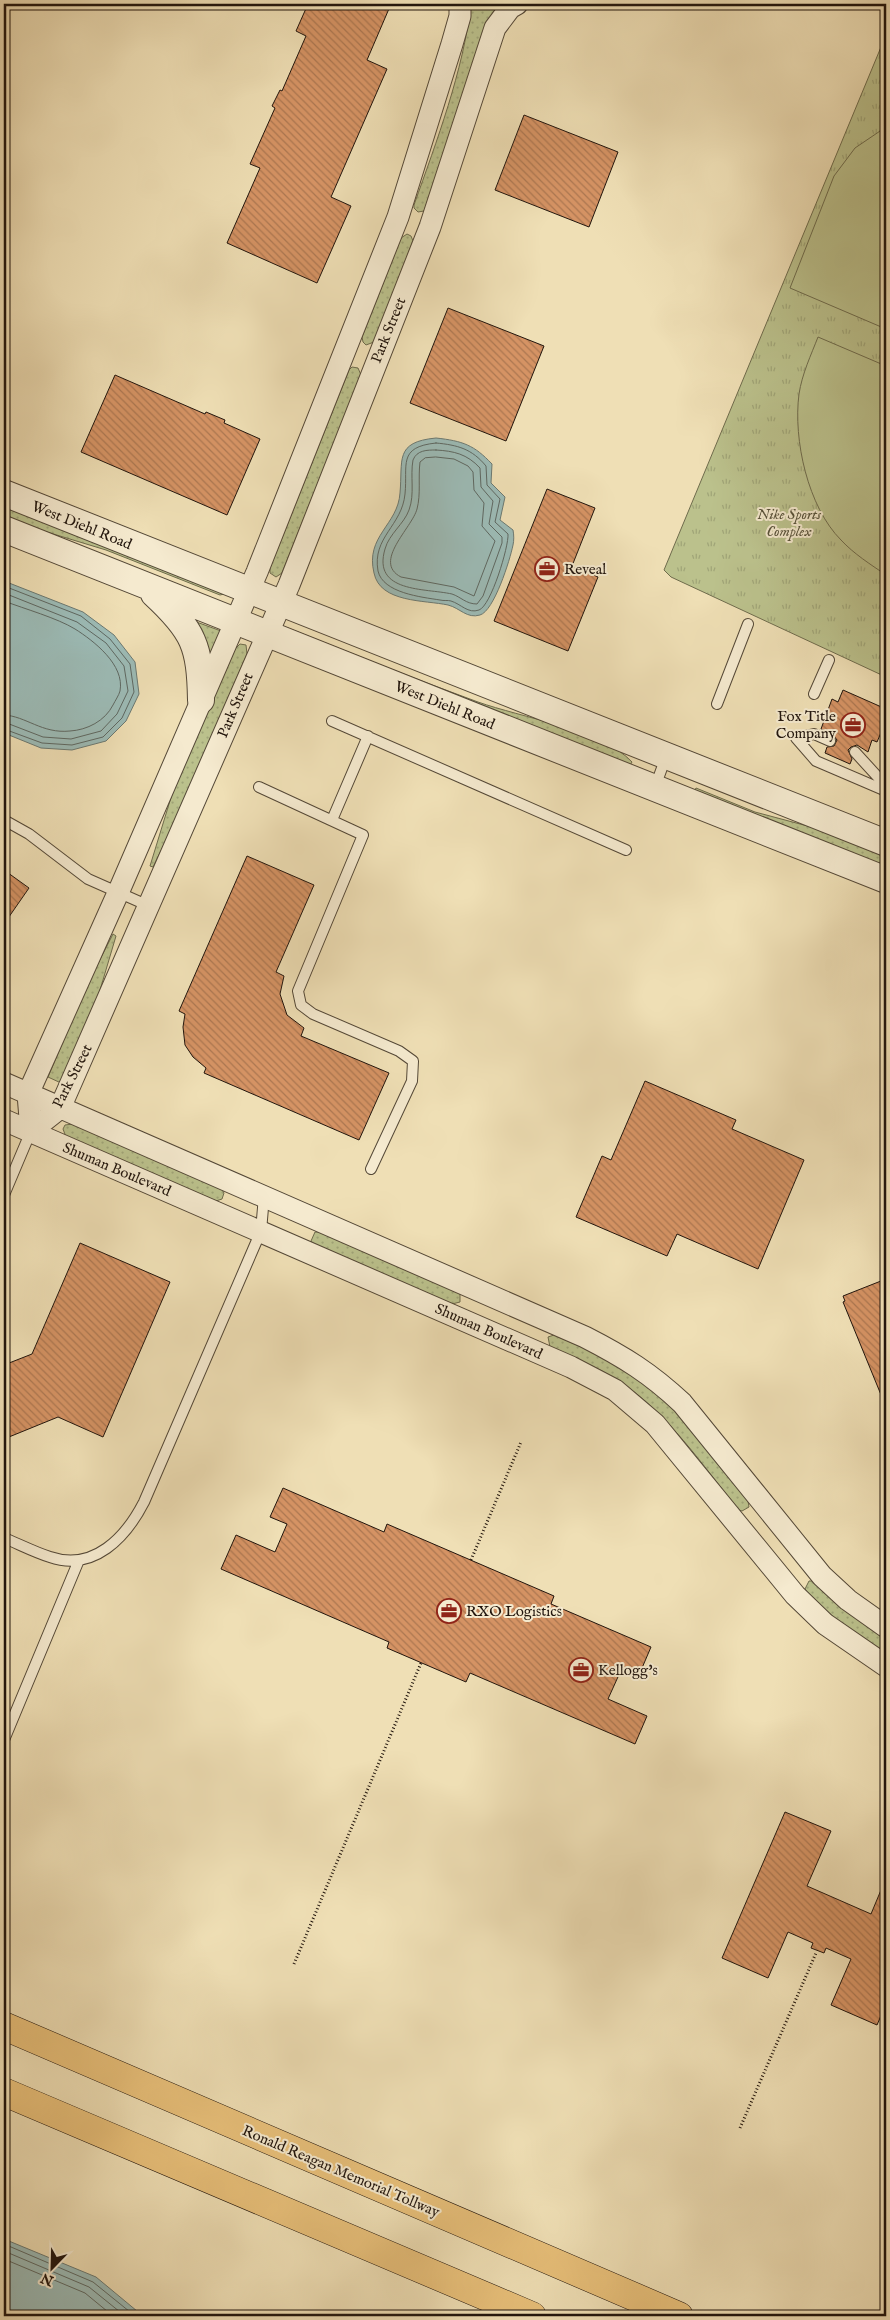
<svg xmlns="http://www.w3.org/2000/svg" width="890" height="2320" font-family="'IM FELL English',serif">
  <defs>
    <pattern id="grass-dots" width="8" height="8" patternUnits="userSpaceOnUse" patternTransform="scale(1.25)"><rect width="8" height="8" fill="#bbc18c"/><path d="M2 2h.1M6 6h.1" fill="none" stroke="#a0a578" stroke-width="1.8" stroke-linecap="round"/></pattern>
    <pattern id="park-tufts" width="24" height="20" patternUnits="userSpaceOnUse" patternTransform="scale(1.25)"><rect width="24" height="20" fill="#bbc18c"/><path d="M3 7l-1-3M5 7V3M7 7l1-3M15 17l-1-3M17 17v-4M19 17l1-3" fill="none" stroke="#a0a578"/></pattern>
    <pattern id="building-back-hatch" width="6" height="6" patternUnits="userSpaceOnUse" patternTransform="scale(1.25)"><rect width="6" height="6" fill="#d59364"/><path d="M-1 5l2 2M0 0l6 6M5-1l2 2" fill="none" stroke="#ac7751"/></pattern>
  </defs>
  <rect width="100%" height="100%" fill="#efdfb5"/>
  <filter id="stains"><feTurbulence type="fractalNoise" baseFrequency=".004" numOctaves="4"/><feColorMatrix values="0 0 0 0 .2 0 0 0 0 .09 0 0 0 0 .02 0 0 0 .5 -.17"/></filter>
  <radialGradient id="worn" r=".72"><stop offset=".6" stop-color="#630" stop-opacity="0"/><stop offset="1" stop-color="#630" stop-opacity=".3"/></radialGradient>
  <!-- grass -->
  <path fill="url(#grass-dots)" stroke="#6e6b4c" d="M 471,4 L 504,4 L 480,40 L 463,96 L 424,211 L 418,212 L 414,208 L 414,205 C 437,140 463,72 471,4 Z
    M 407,234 L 411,236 L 413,241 L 374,342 L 366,345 L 363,342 L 362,337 L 401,238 Z
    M 352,367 L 358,368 L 361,375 L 282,573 L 276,577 L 270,573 L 270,568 L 349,370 Z
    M 4,504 L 224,594 L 220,595 L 106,550 L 4,519 Z
    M 191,620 L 221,631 L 209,658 Z
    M 288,628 C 351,653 414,679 478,702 C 520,717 604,731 632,762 L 629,767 L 286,631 Z
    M 240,644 L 246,645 L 247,654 L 173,826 L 153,867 L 150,866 L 173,791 L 235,649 Z
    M 696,788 L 755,812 L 830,832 L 886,854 L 886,869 L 693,793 Z
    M 113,934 L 116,936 L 95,1007 L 61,1083 L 48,1077 L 87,985 Z
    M 73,1124 L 221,1188 L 224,1193 L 222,1199 L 216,1201 L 66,1137 L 63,1129 L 65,1125 Z
    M 315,1232 L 320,1232 L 460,1292 L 460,1302 L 452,1304 L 314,1245 L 311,1241 Z
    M 554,1335 L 620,1364 L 673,1408 L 748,1501 L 749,1507 L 742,1511 L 739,1510 C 702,1465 668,1413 619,1381 C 598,1367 573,1358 550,1347 L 548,1337 Z
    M 809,1581 L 813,1581 L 861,1622 L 886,1638 L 886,1655 L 857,1637 L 809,1596 L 805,1589 Z"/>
  <!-- park -->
  <path fill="url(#park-tufts)" stroke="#6e6b4c" d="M 886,35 L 886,677 L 671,577 L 664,570 Z"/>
  <!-- pitch -->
  <path fill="#bbc18c" stroke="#6e6b4c" d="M 886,127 L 886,329 L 790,288 L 834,176 L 855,148 Z
    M 818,337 L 886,366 L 886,575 C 870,564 854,554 841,540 C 808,507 793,440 799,394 C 802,374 811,355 818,337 Z"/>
  <!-- water -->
  <path fill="#9cbbb6" stroke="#6b7972" d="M 436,438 C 463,441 474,445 492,464 L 491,483 L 505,497 L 500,520 L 513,530 C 514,535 514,541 513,545 C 510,560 494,611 480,615 C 467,619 460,608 448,605 C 425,600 380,603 374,573 C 365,536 398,525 400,493 C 403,460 394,442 436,438 Z
    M 4,581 L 83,612 L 114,635 L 135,662 L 139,694 L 126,721 L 106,741 L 72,750 L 41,748 L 4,733 Z
    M 4,2239 L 96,2277 L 143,2316 L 4,2316 Z"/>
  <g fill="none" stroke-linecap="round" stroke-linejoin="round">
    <!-- shore -->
    <path stroke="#5e6862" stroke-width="1" d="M 436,443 C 458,445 472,449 486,466 L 487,485 L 500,499 L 495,522 L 508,534 C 509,546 491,606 479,610 C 468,614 461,604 451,601 C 448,600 444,601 440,600 C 421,597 383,593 378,571 C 372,537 402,526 405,494 C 408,465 397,447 436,443 Z
      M 436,450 C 454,451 467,454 480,468 L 481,487 L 493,501 L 489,524 L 502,537 L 502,543 L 483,596 L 477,604 C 466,604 461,597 452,594 C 425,588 372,593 385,549 C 389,534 404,524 409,510 C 415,494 410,476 413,460 C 417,450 427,450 436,450 Z
      M 436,457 L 454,459 L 468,466 L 473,472 L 474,490 L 484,503 L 482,526 L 495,541 L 474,596 L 454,587 L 401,577 C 372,562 412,528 417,509 C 421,494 418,478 420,462 L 425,458 Z
      M 4,586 L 81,616 L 110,639 L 130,664 L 134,692 L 122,718 L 103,737 L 72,745 L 42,743 L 4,729
      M 4,593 L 77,622 L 106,643 L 124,666 L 128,691 L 117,714 L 101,731 L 71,739 L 43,737 L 4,722
      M 4,601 C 25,609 57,618 75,629 C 94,641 125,665 120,691 C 119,695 115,701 113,705 C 105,721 87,730 70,731 C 42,734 26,716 4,715
      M 4,2244 L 93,2282 L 135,2316
      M 4,2251 L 89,2287 L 125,2316
      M 4,2259 L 85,2293 L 113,2316"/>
  </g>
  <!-- building -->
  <path fill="url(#building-back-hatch)" stroke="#21150d" d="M 308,4 L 391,4 L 367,60 L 387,69 L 331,197 L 351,206 L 317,283 L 227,243 L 260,168 L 250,164 L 275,108 L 272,106 L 280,90 L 282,91 L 306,36 L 296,31 Z
    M 524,115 L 618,152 L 589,227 L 495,190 Z
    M 448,308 L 544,346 L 506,441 L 410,403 Z
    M 115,375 L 205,414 L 206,412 L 225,420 L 224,423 L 260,439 L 227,515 L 81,452 Z
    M 547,489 L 595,508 L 572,566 L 598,577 L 568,651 L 494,621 Z
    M 843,690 L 886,709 L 886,721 L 877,742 L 872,740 L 868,752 L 857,745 L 851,747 L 848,750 L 852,759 L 850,764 L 825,753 L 827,747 L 834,746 L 837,740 L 833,735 L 821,729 L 832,699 L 838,702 Z
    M 247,856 L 314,885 L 276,972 L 284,976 L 280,994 L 287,1015 L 304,1028 L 301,1036 L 389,1073 L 359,1140 L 204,1073 L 206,1068 L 193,1057 L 185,1045 L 183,1027 L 185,1014 L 179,1011 Z
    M 4,870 L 29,888 L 4,924 Z
    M 645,1081 L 736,1120 L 732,1129 L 804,1160 L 758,1269 L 677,1234 L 667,1256 L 576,1217 L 602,1156 L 611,1160 Z
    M 80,1243 L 170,1282 L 103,1437 L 58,1417 L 4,1439 L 4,1365 L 32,1354 Z
    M 886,1279 L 886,1407 L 843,1302 L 845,1301 L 843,1296 Z
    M 283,1488 L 384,1532 L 387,1524 L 554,1596 L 551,1604 L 651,1647 L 639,1675 L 622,1668 L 608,1699 L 647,1716 L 635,1744 L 470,1673 L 466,1682 L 387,1648 L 389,1642 L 221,1569 L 236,1535 L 275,1552 L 287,1524 L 270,1517 Z
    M 785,1812 L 831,1831 L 807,1886 L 871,1914 L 886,1878 L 886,2004 L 877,2025 L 831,2005 L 851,1959 L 826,1948 L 824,1953 L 811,1948 L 813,1943 L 788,1932 L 768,1978 L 722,1958 Z"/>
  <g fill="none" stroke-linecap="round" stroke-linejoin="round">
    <defs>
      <path id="service" d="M 814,694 L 829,660
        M 717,704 L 748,624
        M 332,721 L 626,850
        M 796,738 L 816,761 L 886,791
        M 796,738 L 814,734 L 830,741
        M 855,752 L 886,786
        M 259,787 L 363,835 L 298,991 L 301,1005 L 313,1014 L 399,1051 L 413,1061 L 412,1081 L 371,1169
        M 655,787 L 666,757
        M 4,820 L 29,834 L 88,879 L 149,906
        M 332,820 L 368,736
        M 4,1195 L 31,1131
        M 4,1538 C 19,1544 34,1552 50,1557 C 94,1572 126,1537 144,1502 L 261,1231 L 264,1196
        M 4,1740 L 79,1560"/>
      <path id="minor" d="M 4,1083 L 585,1337 C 624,1357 650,1373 682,1403 L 822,1576 L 848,1600 L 886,1627
        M 4,1120 L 571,1367 L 615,1390 L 655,1424 L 795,1595 L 825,1624 L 886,1666
        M 31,1131 L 60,1108 L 289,585 L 430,227 L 495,28 L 510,8 L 517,4
        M 31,1131 L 28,1094 L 118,893 L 257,572 L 398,217 L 452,44 L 460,16 L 460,4"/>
      <path id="tertiary" d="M 4,493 L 886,843
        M 4,529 L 886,880
        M 154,594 C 194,631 200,646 201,700"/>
      <path id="motorway" d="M 4,2026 L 679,2316
        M 4,2092 L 532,2316"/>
    </defs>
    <!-- service casing -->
    <use href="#service" stroke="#544837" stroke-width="12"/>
    <!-- minor casing -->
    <use href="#minor" stroke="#544837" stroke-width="23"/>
    <!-- tertiary casing -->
    <use href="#tertiary" stroke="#544837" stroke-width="28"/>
    <!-- motorway casing -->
    <use href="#motorway" stroke="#21150d" stroke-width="29"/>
    <!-- path -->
    <path stroke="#21150d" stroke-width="3" stroke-dasharray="1 2.5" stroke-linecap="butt" d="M 471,1560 L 521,1442
      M 294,1964 L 421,1663
      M 740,2128 L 816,1953"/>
    <!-- service -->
    <use href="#service" stroke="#f5eacf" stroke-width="10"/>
    <!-- minor -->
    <use href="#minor" stroke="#f5eacf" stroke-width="21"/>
    <!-- tertiary -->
    <use href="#tertiary" stroke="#f5eacf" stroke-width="26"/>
    <!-- motorway -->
    <use href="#motorway" stroke="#e8c07a" stroke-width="28"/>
  </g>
  <!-- icons -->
  <defs>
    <symbol id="office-ring" viewBox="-11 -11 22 22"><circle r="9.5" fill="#f5eacf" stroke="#8f2418" stroke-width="1.5"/><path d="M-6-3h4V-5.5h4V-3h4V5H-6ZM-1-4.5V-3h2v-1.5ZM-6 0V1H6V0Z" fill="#8f2418"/></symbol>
  </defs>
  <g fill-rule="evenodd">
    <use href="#office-ring" x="533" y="555" width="28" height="28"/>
    <use href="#office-ring" x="839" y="711" width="28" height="28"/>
    <use href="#office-ring" x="435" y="1597" width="28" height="28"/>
    <use href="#office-ring" x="567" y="1656" width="28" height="28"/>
  </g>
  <g text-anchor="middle" stroke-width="4" stroke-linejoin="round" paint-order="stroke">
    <!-- street labels -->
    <g font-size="15" fill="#21150d" stroke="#f5eacf">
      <text transform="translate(388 330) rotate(-68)" y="5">Park Street</text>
      <text transform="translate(82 525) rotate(22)" y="5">West Diehl Road</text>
      <text transform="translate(235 705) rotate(-67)" y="5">Park Street</text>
      <text transform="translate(445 705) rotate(22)" y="5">West Diehl Road</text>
      <text transform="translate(72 1076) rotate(-63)" y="5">Park Street</text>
      <text transform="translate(117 1169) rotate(23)" y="5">Shuman Boulevard</text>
      <text transform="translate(489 1331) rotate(24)" y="5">Shuman Boulevard</text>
      <text transform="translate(341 2171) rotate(23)" y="5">Ronald Reagan Memorial Tollway</text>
    </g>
    <!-- park labels -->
    <g font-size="15" font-style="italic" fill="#575139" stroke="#f5eacf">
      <text x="789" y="519">Nike Sports<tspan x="789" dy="17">Complex</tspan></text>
    </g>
    <!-- poi labels -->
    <g font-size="15" fill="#21150d" stroke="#f5eacf" text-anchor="start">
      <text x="564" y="574">Reveal</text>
      <text x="836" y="721" text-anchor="end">Fox Title<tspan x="836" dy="17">Company</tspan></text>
      <text x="466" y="1616">RXO Logistics</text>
      <text x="598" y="1675">Kellogg's</text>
    </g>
  </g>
  <!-- margin -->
  <rect width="890" height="2320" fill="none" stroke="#efdfb5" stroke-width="20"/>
  <rect x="5" y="5" width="880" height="2310" fill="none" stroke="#21150d" stroke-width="2.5"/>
  <rect x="10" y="10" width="870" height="2300" fill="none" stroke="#21150d"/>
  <!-- north arrow -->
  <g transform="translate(52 2268) rotate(203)" stroke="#f5eacf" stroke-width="4" paint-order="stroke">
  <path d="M0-4L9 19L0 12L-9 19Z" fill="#21150d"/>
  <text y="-8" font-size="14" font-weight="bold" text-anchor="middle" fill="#21150d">N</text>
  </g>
  <rect width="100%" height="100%" filter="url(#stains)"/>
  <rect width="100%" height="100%" fill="url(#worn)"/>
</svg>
